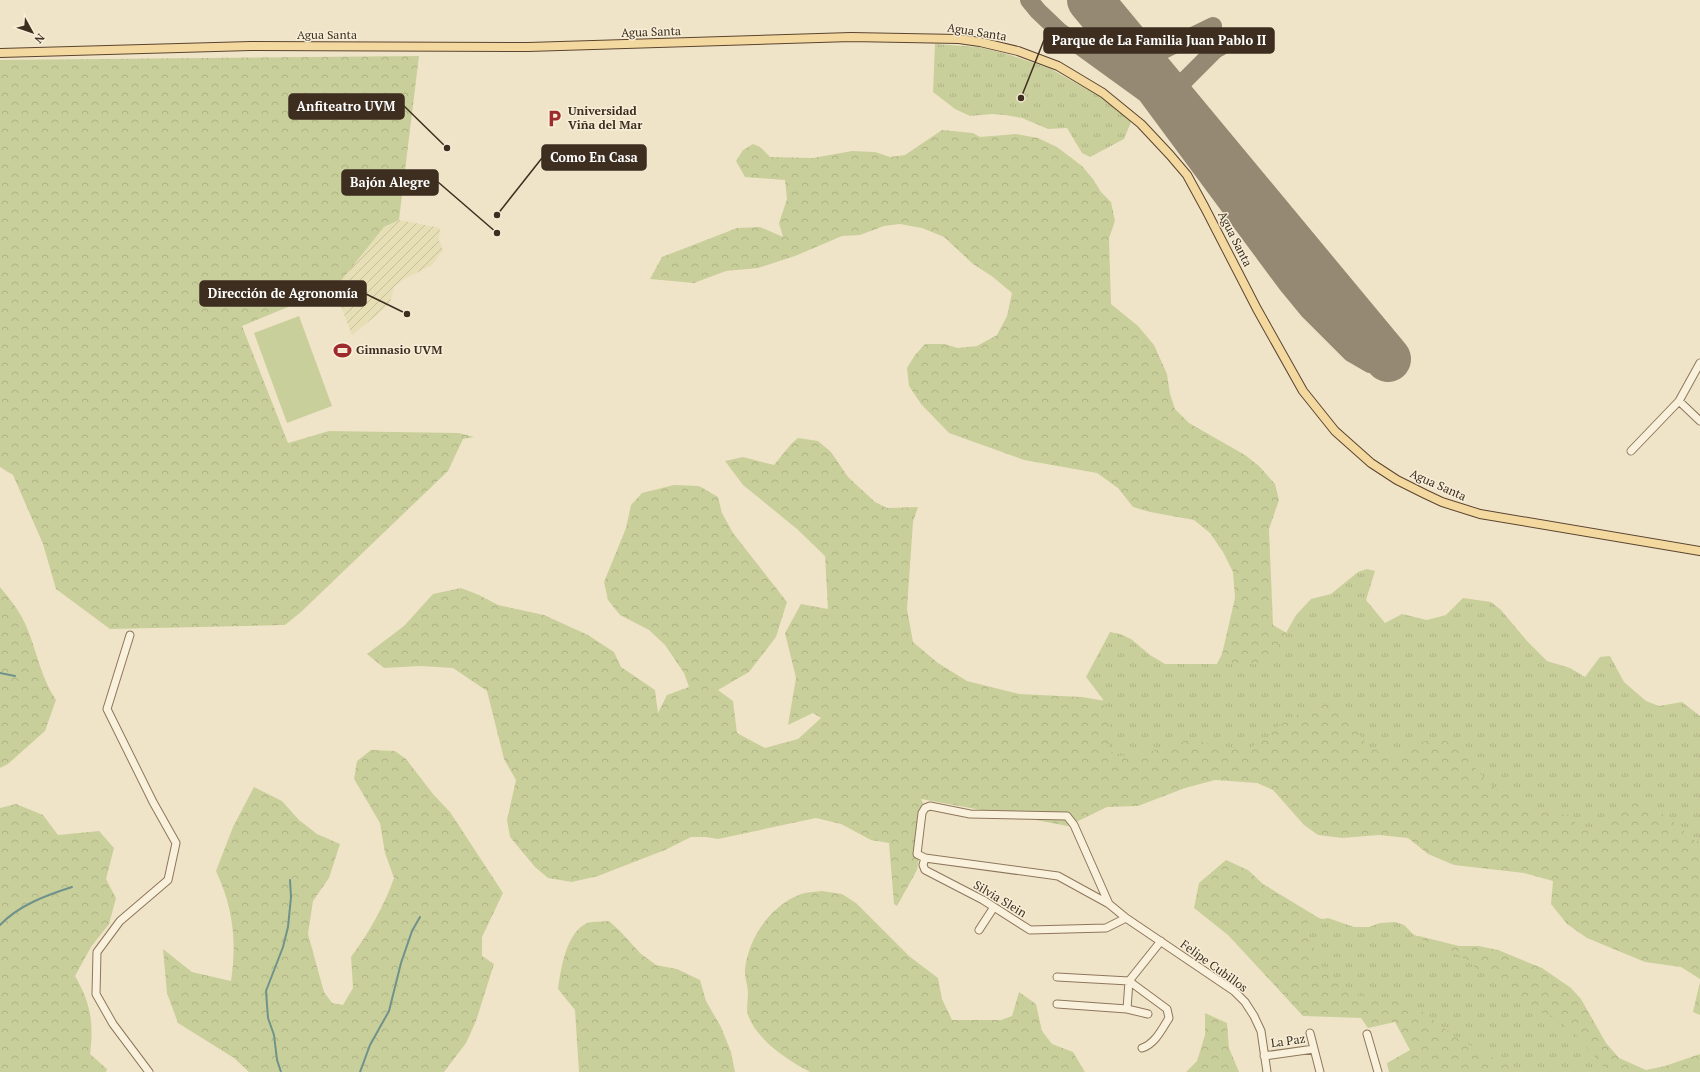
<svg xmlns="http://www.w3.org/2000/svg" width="1700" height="1072" font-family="'PT Serif',serif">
  <defs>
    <pattern id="farmland-furrows" width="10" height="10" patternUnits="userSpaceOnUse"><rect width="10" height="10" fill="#e6deb5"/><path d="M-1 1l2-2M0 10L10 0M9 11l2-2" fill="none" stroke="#c6bf9b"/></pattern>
    <pattern id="forest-crowns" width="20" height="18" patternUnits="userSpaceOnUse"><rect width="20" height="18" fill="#c9cf9b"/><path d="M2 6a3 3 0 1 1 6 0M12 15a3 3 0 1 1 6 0" fill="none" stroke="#aeb285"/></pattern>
    <pattern id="park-tufts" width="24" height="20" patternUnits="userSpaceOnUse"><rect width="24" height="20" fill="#c9cf9b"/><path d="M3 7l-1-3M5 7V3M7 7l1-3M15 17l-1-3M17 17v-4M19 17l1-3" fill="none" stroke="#aeb285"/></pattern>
  </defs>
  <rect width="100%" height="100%" fill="#f0e4c8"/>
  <!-- farmland -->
  <path fill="url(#farmland-furrows)" d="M 399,220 L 440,228 L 439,240 L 443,250 L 432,265 L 404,279 L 394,287 L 390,303 L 379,313 L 352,335 L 333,286 L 340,282 L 384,227 Z"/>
  <!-- forest -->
  <path fill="url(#forest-crowns)" d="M 419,56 L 399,220 L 384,227 L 340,282 L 310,298 L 242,326 L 288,443 L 329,431 L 459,433 L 474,437 L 463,439 L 448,471 L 301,612 L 285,625 L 110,629 L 56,589 L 43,544 L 13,475 L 0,467 L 0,60 Z
    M 942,130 L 973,133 L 980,137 L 1016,134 L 1038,138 L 1057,147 L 1082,166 L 1093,179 L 1101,192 L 1111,202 L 1115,221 L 1109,238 L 1111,304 L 1138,326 L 1154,345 L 1167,374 L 1170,394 L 1175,409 L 1189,423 L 1245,455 L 1259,466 L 1275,484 L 1279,500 L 1269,529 L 1273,625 L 1319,652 L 1700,775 L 1700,979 L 1681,967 L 1645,962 L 1587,938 L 1567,924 L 1551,904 L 1553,881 L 1524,873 L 1454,865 L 1428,854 L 1408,838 L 1379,835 L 1342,838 L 1318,835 L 1304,825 L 1273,790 L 1257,783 L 1215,780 L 1185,788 L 1138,806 L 1107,807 L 1068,826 L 921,799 L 926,810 L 917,870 L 897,906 L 894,904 L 889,843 L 871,840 L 841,824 L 816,818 L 718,839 L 705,837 L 691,837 L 665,850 L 598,876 L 572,882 L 548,878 L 535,867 L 510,837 L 507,820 L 516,780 L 504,759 L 487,691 L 453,668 L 420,666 L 384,668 L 367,654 L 404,626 L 433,594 L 461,588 L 479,595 L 498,605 L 544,615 L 588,635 L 614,652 L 621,667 L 655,690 L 658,713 L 667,695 L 689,687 L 684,673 L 665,645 L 649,630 L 620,615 L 608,600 L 604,582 L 626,528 L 631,505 L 642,493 L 674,485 L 699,486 L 718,497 L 722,513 L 733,533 L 787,602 L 776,637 L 749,672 L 718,690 L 733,701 L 737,733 L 765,748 L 798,739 L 821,718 L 813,713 L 788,725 L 796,678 L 785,633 L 801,604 L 828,609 L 825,556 L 797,529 L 743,485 L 725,461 L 743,457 L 774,465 L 791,444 L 798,438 L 818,441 L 831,452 L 848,477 L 875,502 L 887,508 L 918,507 L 913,522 L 907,609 L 913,642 L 938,663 L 967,681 L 1019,694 L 1082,697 L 1105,701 L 1213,672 L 1222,654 L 1235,598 L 1233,572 L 1223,552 L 1210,533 L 1194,520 L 1150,512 L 1133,507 L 1118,488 L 1097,473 L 1024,460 L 949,433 L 921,404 L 909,386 L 907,368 L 915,355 L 925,344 L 944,344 L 958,348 L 977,346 L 997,335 L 1007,316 L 1012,293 L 993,277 L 973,264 L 944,237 L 922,228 L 900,224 L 884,226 L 860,235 L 842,236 L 795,256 L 758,268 L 726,271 L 694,283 L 650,279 L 662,257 L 737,228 L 760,227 L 783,237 L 779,223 L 787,199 L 785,180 L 745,177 L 736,161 L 743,150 L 753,144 L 760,147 L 770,157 L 813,158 L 852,151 L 875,152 L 890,157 L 905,155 Z
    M 0,587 C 11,600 21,613 27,628 C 37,652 41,678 56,700 L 45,731 L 8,764 L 0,768 Z
    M 371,750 L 395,751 L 406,759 L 433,794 L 450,812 L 503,893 L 482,937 L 482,956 L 494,964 L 476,1021 L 466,1043 L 444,1072 L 249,1072 L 234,1058 L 178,1023 L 167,993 L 163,949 L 192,972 L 231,981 C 237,940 233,908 216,871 L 233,827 L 254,787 L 282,801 L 299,820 L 317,834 L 340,844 L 329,878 L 313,901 L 308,934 L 324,992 L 332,1003 L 343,1005 L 353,988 L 351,957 C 369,933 384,906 394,878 L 385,853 L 380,823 L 354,779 L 357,761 Z
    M 16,804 L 43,815 L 58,835 L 99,831 L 114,848 L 106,879 L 116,898 L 109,924 L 91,947 L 75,976 C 91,1003 94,1024 90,1054 L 107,1069 L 106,1072 L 0,1072 L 0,808 Z
    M 1226,860 L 1248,870 L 1263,884 L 1337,929 L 1388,936 L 1419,936 L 1459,946 L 1479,946 L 1498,950 L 1542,968 L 1571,988 L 1581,999 L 1606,1043 L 1619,1058 L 1646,1070 L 1665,1066 L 1700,1054 L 1700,1072 L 1389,1072 L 1387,1063 L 1410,1050 L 1395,1022 L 1368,1028 L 1361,1018 L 1303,1016 L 1228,935 L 1194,908 L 1199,883 Z
    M 822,891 L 842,894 L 856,903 L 909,956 L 938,978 L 942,999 L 952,1020 L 1001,1020 L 1012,1016 L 1019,992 L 1036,1004 L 1042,1031 L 1052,1044 L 1073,1052 L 1085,1072 L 810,1072 C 787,1060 757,1040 748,1015 C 746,1009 748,1000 748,993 C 748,985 744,977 745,969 C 749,937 770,906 801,894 C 807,892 815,892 822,891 Z
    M 609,921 L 619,930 L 640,953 L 656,965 L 677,969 L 700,980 L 706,1001 L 721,1027 L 731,1052 L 735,1072 L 579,1072 L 575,1010 L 558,989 C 561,968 566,933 587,923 C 593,921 603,922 609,921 Z
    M 1700,982 L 1700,1015 L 1693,1012 Z
    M 1205,1013 L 1227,1023 L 1229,1048 L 1239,1072 L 1186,1072 L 1197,1061 L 1205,1035 Z"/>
  <!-- park -->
  <path fill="url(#park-tufts)" d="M 935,44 L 979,47 L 1007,54 L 1049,68 L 1113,104 L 1131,122 L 1124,139 L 1090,157 L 1082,153 L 1067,128 L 1048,129 L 1022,118 L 1005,115 L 992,114 L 970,116 L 955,109 L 933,92 Z
    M 1367,569 L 1375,571 L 1366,600 L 1385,623 L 1402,614 L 1427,620 L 1446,615 L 1463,598 L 1491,602 L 1501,610 L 1527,641 L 1547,661 L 1570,668 L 1585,677 L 1600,657 L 1610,656 L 1624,682 L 1646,701 L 1659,706 L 1682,702 L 1700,716 L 1700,841 L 1695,841 C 1676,825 1657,804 1631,800 L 1610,822 L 1590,831 L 1582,830 L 1568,815 L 1542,812 L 1489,784 L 1455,744 L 1436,738 L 1415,744 L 1398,753 L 1382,753 L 1368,746 L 1349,721 L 1331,705 L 1318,702 L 1280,725 L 1266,739 L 1249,748 L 1223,747 L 1191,739 L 1146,753 L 1118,756 L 1109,750 L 1110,719 L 1102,698 L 1086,677 L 1110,632 L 1120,634 L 1131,639 L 1150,655 L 1165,664 L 1255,664 L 1273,656 L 1296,615 L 1311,599 L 1331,594 L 1358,572 Z
    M 1313,917 L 1323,919 L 1328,918 L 1354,927 L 1369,927 L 1380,923 L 1395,922 L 1404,925 L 1413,934 L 1431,944 L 1461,956 L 1476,968 L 1494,979 L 1533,1010 L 1552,1016 L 1575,1034 L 1608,1072 L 1519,1072 L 1510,1065 L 1497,1062 L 1490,1055 L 1458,1039 L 1415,1006 L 1393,997 L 1370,997 L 1352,995 L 1335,982 L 1321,965 L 1306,929 L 1308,921 Z"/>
  <!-- garden -->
  <path fill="#c9cf9b" d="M 299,316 L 332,406 L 287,423 L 254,333 Z"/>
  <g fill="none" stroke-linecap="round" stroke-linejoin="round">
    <!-- stream -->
    <path stroke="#6f938a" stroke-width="2" d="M 0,673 L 15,676
      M 0,925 C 19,905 47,895 72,887
      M 281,1072 L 277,1060 L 274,1035 L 268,1018 L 266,991 L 283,947 L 288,927 L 291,897 L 290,880
      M 360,1072 L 370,1045 L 389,1011 L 401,963 L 412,931 L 420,917"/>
    <!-- taxiway -->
    <path stroke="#968974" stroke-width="18" d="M 1029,0 L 1038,11 L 1059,31 L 1146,94 L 1286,283 L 1309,311 L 1351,353 L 1370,364 L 1388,359
      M 1141,61 L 1213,26
      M 1169,96 L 1215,50 L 1224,45"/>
    <!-- runway -->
    <path stroke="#968974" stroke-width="46" d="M 1090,0 L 1388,359"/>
    <defs>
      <path id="minor" d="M 1679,401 L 1700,421
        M 1631,451 L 1679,401 L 1700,363
        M 130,635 L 107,709 L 153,802 L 176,843 L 168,880 L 120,921 L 97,952 L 96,994 L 113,1024 L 149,1072
        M 925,858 L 923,865 L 925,870 L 983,900 L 1030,930 L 1106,928 L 1126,918
        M 1109,904 L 1074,825 L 1067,816 L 970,814 L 930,806 L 925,808 L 922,813 L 917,854 L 925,858 L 1058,876 L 1109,904 L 1126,918 L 1234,991 L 1245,1002 L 1254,1016 L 1261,1031 L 1267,1072
        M 979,930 L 994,907
        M 1057,977 L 1129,981 L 1167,1009 L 1169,1018 C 1162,1029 1155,1044 1142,1048
        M 1057,1004 L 1127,1009 L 1148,1014
        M 1127,1009 L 1129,981 L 1161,941
        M 1310,1033 L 1320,1072
        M 1367,1034 L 1378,1072
        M 1264,1056 L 1314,1049"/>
      <path id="major" d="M 0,53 L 251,46 L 528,47 L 851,37 L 959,39 L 980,42 L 1018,51 L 1058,66 L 1103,93 L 1141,124 L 1170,155 L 1187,175 L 1205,208 L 1257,309 L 1303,391 L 1335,431 L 1371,463 L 1397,480 L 1425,494 L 1442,502 L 1480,514 L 1700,551"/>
    </defs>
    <!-- minor casing -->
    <use href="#minor" stroke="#8d765c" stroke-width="9"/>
    <!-- major casing -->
    <use href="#major" stroke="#5b4430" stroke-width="10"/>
    <!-- minor -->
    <use href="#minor" stroke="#faf1dc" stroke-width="7"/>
    <!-- major -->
    <use href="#major" stroke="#f3d9a0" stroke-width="8"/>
  </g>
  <!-- icons -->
  <defs>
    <symbol id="parking-bare" viewBox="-9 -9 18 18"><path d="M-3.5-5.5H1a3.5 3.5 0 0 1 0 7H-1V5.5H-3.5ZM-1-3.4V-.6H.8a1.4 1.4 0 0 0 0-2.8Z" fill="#9e2a2b" stroke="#f7eed8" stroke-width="2.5" paint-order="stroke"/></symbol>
    <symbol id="stadium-bare" viewBox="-9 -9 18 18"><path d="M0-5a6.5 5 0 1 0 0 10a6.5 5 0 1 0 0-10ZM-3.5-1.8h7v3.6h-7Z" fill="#9e2a2b" stroke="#f7eed8" stroke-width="2.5" paint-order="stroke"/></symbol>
  </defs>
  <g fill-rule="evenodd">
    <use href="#parking-bare" x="542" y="106" width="25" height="25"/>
    <use href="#stadium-bare" x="330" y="338" width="25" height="25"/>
  </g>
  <g text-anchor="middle" stroke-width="3" stroke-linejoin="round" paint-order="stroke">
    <!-- street labels -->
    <g font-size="12" fill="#3d2e20" stroke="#f7eed8">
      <text transform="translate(651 32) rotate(-2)" y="4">Agua Santa</text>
      <text transform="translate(977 32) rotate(9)" y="4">Agua Santa</text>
      <text x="327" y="39">Agua Santa</text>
      <text transform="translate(1235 239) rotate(63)" y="4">Agua Santa</text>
      <text transform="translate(1438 485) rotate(24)" y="4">Agua Santa</text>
      <text transform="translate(1000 899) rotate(31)" y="4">Silvia Slein</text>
      <text transform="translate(1214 966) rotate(36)" y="4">Felipe Cubillos</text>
      <text transform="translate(1288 1041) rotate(-8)" y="4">La Paz</text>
    </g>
    <!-- poi labels -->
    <g font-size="12" font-weight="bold" fill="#3d2e20" stroke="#f7eed8" text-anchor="start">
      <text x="568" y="115">Universidad<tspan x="568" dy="14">Viña del Mar</tspan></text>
      <text x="356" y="354">Gimnasio UVM</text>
    </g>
  </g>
  <!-- callouts -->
  <path fill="none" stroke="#3d2e20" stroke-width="1.5" d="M1021 98L1044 40M447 148L404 106M497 215L542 158M497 233L438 182M407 314L366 294"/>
  <g fill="#3d2e20" stroke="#f7eed8" stroke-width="1.5">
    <circle cx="1021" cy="98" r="4"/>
    <circle cx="447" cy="148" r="4"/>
    <circle cx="497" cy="215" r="4"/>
    <circle cx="497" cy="233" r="4"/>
    <circle cx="407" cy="314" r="4"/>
  </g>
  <g fill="#3d2e20" stroke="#3d2e20" stroke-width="1.5">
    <rect x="1044" y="28" width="230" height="25" rx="4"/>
    <rect x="289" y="94" width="115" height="25" rx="4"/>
    <rect x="542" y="145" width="104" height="25" rx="4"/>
    <rect x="342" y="170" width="96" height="25" rx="4"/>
    <rect x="200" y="281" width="166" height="25" rx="4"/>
  </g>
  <g font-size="13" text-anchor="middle" font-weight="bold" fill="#fff">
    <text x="1159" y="45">Parque de La Familia Juan Pablo II</text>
    <text x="346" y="111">Anfiteatro UVM</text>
    <text x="594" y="162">Como En Casa</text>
    <text x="390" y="187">Bajón Alegre</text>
    <text x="283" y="298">Dirección de Agronomía</text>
  </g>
  <!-- north arrow -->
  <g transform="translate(32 32) rotate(130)" stroke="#f7eed8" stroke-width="3" paint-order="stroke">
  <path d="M0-3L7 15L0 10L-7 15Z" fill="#3d2e20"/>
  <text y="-6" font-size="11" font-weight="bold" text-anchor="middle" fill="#3d2e20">N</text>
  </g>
</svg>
